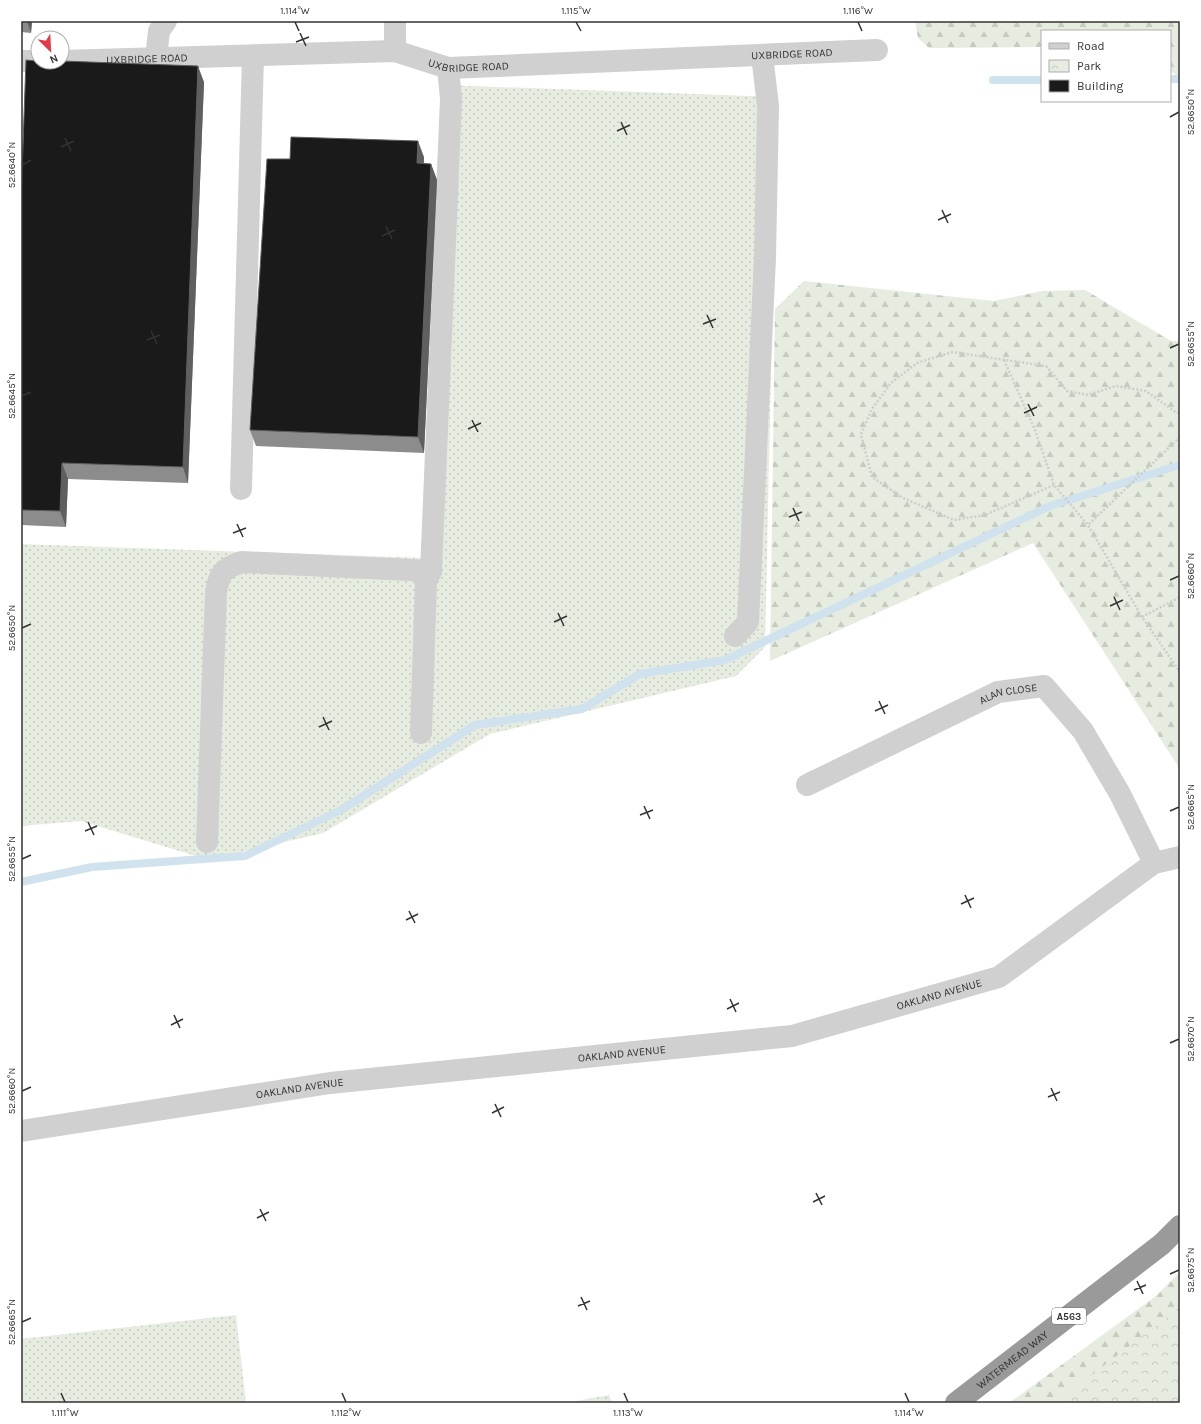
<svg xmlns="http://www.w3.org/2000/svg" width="1201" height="1424" font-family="Karla,sans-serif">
  <defs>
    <pattern id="forest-firs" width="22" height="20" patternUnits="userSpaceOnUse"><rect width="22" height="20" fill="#e6ecdf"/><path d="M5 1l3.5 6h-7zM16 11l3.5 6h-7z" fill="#c6cbc0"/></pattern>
    <pattern id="park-crowns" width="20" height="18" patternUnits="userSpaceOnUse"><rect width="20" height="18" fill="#e6ecdf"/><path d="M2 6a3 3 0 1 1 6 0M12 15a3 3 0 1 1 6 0" fill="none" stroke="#c6cbc0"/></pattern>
    <pattern id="garden-dots" width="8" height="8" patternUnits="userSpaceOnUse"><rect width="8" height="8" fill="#e6ecdf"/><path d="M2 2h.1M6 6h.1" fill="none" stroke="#c6cbc0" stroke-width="1.8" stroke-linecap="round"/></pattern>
  </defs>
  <rect width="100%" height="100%" fill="#fff"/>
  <!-- forest -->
  <path fill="url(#forest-firs)" d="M 915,21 L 1180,21 L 1180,78 L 1170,71 L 1170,31 L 1042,31 L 1042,47 L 929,48 L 918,38 Z
    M 804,281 L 994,301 L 1042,291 L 1085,290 L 1171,341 L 1180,341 L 1180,769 L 1033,543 L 770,661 L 775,309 Z
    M 1180,1272 L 1180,1392 L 1165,1403 L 1009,1403 L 1156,1296 Z"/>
  <!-- park -->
  <path fill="url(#park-crowns)" d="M 1180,1306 L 1180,1403 L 1055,1403 L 1174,1312 Z"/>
  <!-- garden -->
  <path fill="url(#garden-dots)" d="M 442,85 L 777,97 L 765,647 L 736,676 L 490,734 L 323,833 L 209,860 L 81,821 L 21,826 L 21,544 L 423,558 Z
    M 236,1315 L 246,1403 L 21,1403 L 21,1339 Z
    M 609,1395 L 612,1403 L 566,1403 Z"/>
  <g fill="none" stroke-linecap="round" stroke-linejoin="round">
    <!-- stream -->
    <path stroke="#cfe2ee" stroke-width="8" d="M 1170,79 L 1180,79
      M 993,80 L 1042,80
      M 21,882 L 92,867 L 245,856 L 341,810 L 475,725 L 582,709 L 640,674 L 725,660 L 1050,506 L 1180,465"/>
    <!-- path -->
    <path stroke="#cdcdcd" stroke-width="2.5" stroke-dasharray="2 2" stroke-linecap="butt" d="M 1004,360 L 1035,430 L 1054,485 L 1088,525
      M 1180,437 L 1088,525 L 1142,617 L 1180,672
      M 1054,485 L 985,515 L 954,520 L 903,498 L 872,477 L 861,434 L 872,409 L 891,383 L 917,363 L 952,352 L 1046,366 L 1067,391 L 1088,395 L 1116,386 L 1146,391 L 1177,413 L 1180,412
      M 1142,617 L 1180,597"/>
    <!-- minor -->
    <g stroke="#d0d0d0" stroke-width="22">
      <path d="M 395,51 L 395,21"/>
      <path d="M 156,59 L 159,31 L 166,21"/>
      <path d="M 21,61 L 38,61"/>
      <path id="s1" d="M 62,61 L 395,51 L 448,68 L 877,50"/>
      <path d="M 241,489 L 253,56"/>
      <path d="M 735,636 L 748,622 L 765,258 L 768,106 L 762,55"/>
      <path d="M 421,733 L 426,582 L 431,571 L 451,99 L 448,68"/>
      <path id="s2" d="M 807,785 L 998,692 L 1044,686 L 1083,731 L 1120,794 L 1154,863"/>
      <path d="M 207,842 L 216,592 C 220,572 222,569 242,562 L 431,571"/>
      <path id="s3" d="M 21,1131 L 330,1083 L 792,1036 L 999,977 L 1154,863 L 1180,857"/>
    </g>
    <!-- highway -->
    <path stroke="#9a9a9a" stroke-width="22" id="s4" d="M 956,1403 L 1162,1244 L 1180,1226"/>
  </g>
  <!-- wall -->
  <path fill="#8c8c8c" d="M 21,21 L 32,21 L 31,33 L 21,32 Z
    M 204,82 L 188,483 L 68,479 L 66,527 L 21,525 L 21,202 Z
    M 424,157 L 424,164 L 431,164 L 437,180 L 424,453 L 256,446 L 250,430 Z"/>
  <!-- shaded-wall -->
  <path fill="#5f5f5f" d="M 27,21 L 32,21 L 31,33 Z
    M 198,66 L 204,82 L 188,483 L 183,467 Z
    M 418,141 L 424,157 L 423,179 L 417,163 Z
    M 431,164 L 437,180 L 424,453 L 418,437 Z
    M 62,463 L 68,479 L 66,527 L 60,511 Z"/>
  <!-- building -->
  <path fill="#1a1a1a" stroke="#5f5f5f" d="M 26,60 L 38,61 L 38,62 L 62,62 L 62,61 L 198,66 L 183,467 L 62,463 L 60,511 L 21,510 L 21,202 Z
    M 291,137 L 418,141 L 417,163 L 431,164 L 418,437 L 250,430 L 267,159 L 290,159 Z"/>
  <!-- ticks -->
  <path fill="none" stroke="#333" stroke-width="1.5" d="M 295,22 L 299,31M 576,22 L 581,31M 858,22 L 862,31M 300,33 L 306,46M 296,42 L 309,37M 1170,117 L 1179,112M 621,122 L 627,135M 617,131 L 630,125M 65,138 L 71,151M 61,147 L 74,141M 22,165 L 31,160M 942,210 L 948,223M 938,220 L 951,214M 386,226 L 392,239M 382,236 L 395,230M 707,315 L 713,328M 703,324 L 716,319M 151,331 L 157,344M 147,340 L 160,335M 1170,348 L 1179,344M 22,396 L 31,392M 1028,404 L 1034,416M 1024,413 L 1037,407M 472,420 L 478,432M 468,429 L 481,423M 793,508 L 799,521M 789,517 L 802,512M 237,524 L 243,537M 233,533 L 246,528M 1170,580 L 1179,576M 1114,597 L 1120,610M 1110,606 L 1123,600M 558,613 L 564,626M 554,622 L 567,616M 22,628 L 31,624M 879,701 L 885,714M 875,711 L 888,705M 323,717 L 329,730M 319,727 L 332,721M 644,806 L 650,819M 1170,811 L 1179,807M 640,815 L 653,810M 88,822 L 94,835M 85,831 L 97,826M 22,859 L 31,855M 965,895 L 971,908M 961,904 L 974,898M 409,911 L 415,923M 406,920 L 418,914M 730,999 L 736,1012M 727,1009 L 739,1003M 174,1015 L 180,1028M 171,1025 L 183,1019M 1170,1043 L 1179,1039M 1051,1088 L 1057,1101M 22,1091 L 31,1087M 1048,1097 L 1060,1092M 495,1104 L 501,1117M 492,1113 L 504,1107M 816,1193 L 822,1205M 813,1202 L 825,1196M 260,1209 L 266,1221M 257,1218 L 269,1212M 1170,1274 L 1179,1270M 1137,1281 L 1143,1294M 1134,1290 L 1146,1285M 581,1297 L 587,1310M 578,1306 L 590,1301M 22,1322 L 31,1318M 61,1393 L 65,1402M 342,1393 L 346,1402M 624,1393 L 628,1402M 905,1393 L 909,1402"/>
  <g text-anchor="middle" stroke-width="4" stroke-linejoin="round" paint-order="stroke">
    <!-- shield labels -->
    <rect fill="#fff" stroke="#707070" stroke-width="1" x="1052" y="1308" width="34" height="16" rx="3"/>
    <g font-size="10" font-weight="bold" fill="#333">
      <text x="1069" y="1320">A563</text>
    </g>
    <!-- street labels -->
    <g font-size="11" fill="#333" stroke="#fff">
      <text dy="4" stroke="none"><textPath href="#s1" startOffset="733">UXBRIDGE ROAD</textPath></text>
      <text dy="4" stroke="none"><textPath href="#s1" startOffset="85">UXBRIDGE ROAD</textPath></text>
      <text dy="4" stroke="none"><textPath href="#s1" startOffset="409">UXBRIDGE ROAD</textPath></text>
      <text dy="4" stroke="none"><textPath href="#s2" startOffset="222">ALAN CLOSE</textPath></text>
      <text dy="4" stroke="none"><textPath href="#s3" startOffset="930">OAKLAND AVENUE</textPath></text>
      <text dy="4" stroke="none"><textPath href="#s3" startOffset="606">OAKLAND AVENUE</textPath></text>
      <text dy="4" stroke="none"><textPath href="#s3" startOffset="282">OAKLAND AVENUE</textPath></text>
      <text dy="4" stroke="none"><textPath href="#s4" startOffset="71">WATERMEAD WAY</textPath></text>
    </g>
  </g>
  <!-- border -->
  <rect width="1201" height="1424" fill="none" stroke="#ffffff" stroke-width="44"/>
  <!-- legend -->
  <rect x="1041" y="30" width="130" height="72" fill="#ffffff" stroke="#adadad"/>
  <rect x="1049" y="43" width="20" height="6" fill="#d0d0d0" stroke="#adadad"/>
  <text x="1077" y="50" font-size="12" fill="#333333">Road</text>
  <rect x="1049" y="60" width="20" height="12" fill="url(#park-crowns)" stroke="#adadad"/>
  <text x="1077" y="70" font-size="12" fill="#333333">Park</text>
  <rect x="1049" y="80" width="20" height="12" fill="#1a1a1a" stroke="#adadad"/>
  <text x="1077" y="90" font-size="12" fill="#333333">Building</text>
  <!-- north arrow -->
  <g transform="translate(50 50) rotate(156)"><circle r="19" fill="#ffffff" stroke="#adadad"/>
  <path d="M0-3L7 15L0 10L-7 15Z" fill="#e63946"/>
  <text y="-6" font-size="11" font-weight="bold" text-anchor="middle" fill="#333333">N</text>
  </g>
  <rect x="22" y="22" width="1157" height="1380" fill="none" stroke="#333" stroke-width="1.5"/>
  <g font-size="10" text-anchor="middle" fill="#333">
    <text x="295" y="14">1.114°W</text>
    <text x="576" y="14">1.115°W</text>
    <text x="858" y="14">1.116°W</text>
    <text transform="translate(1190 112) rotate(-90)" y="4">52.6650°N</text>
    <text transform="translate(11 165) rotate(-90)" y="4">52.6640°N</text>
    <text transform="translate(1190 344) rotate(-90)" y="4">52.6655°N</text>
    <text transform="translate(11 396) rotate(-90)" y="4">52.6645°N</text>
    <text transform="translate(1190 576) rotate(-90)" y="4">52.6660°N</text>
    <text transform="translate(11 628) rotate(-90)" y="4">52.6650°N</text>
    <text transform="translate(1190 807) rotate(-90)" y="4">52.6665°N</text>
    <text transform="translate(11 859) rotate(-90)" y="4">52.6655°N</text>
    <text transform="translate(1190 1039) rotate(-90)" y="4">52.6670°N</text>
    <text transform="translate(11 1091) rotate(-90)" y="4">52.6660°N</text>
    <text transform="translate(1190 1270) rotate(-90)" y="4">52.6675°N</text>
    <text transform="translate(11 1322) rotate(-90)" y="4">52.6665°N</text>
    <text x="65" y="1416">1.111°W</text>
    <text x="346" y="1416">1.112°W</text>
    <text x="628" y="1416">1.113°W</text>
    <text x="909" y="1416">1.114°W</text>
  </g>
</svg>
